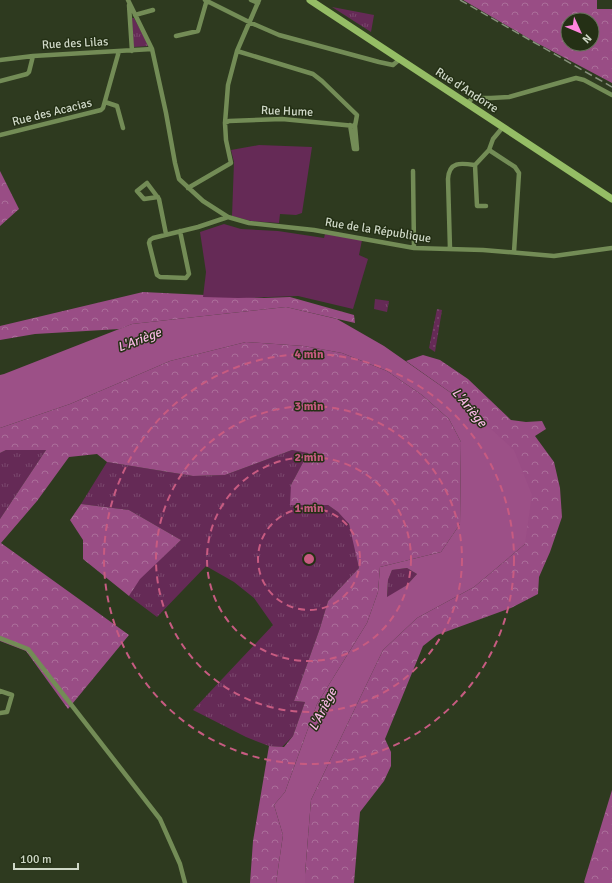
<svg xmlns="http://www.w3.org/2000/svg" width="612" height="883" font-family="Signika,sans-serif">
  <defs>
    <pattern id="grass-tufts" width="24" height="20" patternUnits="userSpaceOnUse"><rect width="24" height="20" fill="#652a56"/><path d="M3 7l-1-3M5 7V3M7 7l1-3M15 17l-1-3M17 17v-4M19 17l1-3" fill="none" stroke="#7a486d"/></pattern>
    <pattern id="forest-crowns" width="20" height="18" patternUnits="userSpaceOnUse"><rect width="20" height="18" fill="#994d85"/><path d="M2 6a3 3 0 1 1 6 0M12 15a3 3 0 1 1 6 0" fill="none" stroke="#ab6e9a"/></pattern>
    <pattern id="garden-dots" width="8" height="8" patternUnits="userSpaceOnUse"><rect width="8" height="8" fill="#652a56"/><path d="M2 2h.1M6 6h.1" fill="none" stroke="#7a486d" stroke-width="1.8" stroke-linecap="round"/></pattern>
  </defs>
  <rect width="100%" height="100%" fill="#2e3a1f"/>
  <!-- grass -->
  <path fill="url(#grass-tufts)" d="M 332,7 L 374,15 L 371,32 Z
    M 132,18 L 134,18 L 149,46 L 133,47 Z
    M 375,299 L 389,301 L 387,312 L 374,309 Z
    M 6,450 L 46,450 L 0,519 L 0,453 Z
    M 292,450 L 308,453 L 291,485 C 305,493 343,509 349,525 C 354,538 356,554 359,568 L 328,601 L 320,628 L 294,701 L 305,702 L 293,736 L 282,747 L 269,746 L 246,737 L 193,710 L 273,625 L 254,598 L 234,582 L 206,566 L 157,617 L 129,596 L 139,579 L 181,540 L 129,510 L 81,504 L 107,462 L 193,476 L 225,475 Z
    M 407,568 L 417,574 L 407,585 L 387,598 L 388,580 L 392,570 Z"/>
  <!-- forest -->
  <path fill="url(#forest-crowns)" fill-rule="evenodd" d="M 463,0 L 597,0 L 597,9 L 612,9 L 612,83 L 535,42 ZM 568,20 L 592,20 L 592,44 L 568,44 Z
    M 0,171 L 19,209 L 0,226 Z
    M 143,292 L 264,298 L 290,297 L 354,315 L 355,323 L 286,307 L 132,324 L 120,329 L 35,334 L 0,340 L 0,326 Z
    M 246,342 L 304,346 L 342,353 L 387,371 L 422,395 L 449,419 L 461,442 L 460,524 L 441,552 L 380,567 L 378,592 L 367,623 L 317,704 L 285,792 L 274,805 L 283,835 L 276,883 L 250,883 L 253,841 L 269,746 L 284,747 L 293,736 L 305,702 L 294,701 L 320,628 L 328,601 L 359,568 L 349,524 L 338,512 L 328,505 L 290,505 L 291,485 L 308,453 L 292,450 L 225,475 L 193,476 L 107,462 L 97,454 L 69,457 L 37,501 L 1,543 L 129,635 L 68,709 L 26,651 L 0,641 L 0,519 L 46,450 L 6,450 L 0,453 L 0,428 L 70,404 L 170,361 Z
    M 423,355 L 440,360 L 468,379 L 511,420 L 526,422 L 542,421 L 546,429 L 535,436 L 554,462 L 560,488 L 562,517 L 550,552 L 539,577 L 538,594 L 511,608 L 437,635 L 423,646 L 385,739 L 391,752 L 391,766 L 384,781 L 360,812 L 354,883 L 305,883 L 305,874 L 311,800 L 383,650 L 417,618 L 474,587 L 525,544 L 454,395 L 406,361 Z
    M 81,504 L 129,510 L 181,540 L 140,579 L 129,596 L 83,559 L 83,540 L 70,520 Z
    M 612,790 L 612,883 L 585,883 L 584,882 Z"/>
  <!-- garden -->
  <path fill="url(#garden-dots)" d="M 437,309 L 442,310 L 435,352 L 429,348 Z"/>
  <!-- pitch -->
  <path fill="#652a56" d="M 259,145 L 312,147 L 302,213 L 296,215 L 280,214 L 279,223 L 251,221 L 232,216 L 234,162 L 231,150 Z
    M 224,224 L 241,229 L 278,231 L 324,238 L 325,234 L 362,240 L 359,255 L 368,259 L 353,309 L 298,296 L 238,298 L 203,297 L 206,272 L 200,232 Z"/>
  <!-- water -->
  <path fill="#9c5087" fill-rule="evenodd" d="M 286,307 L 337,319 L 384,346 L 454,395 L 514,450 L 532,495 L 525,544 L 474,587 L 417,618 L 383,650 L 311,800 L 305,874 L 305,883 L 276,883 L 283,835 L 274,805 L 285,792 L 317,704 L 367,623 L 378,592 L 380,567 L 441,552 L 460,524 L 461,442 L 449,419 L 422,395 L 387,371 L 342,353 L 304,346 L 246,342 L 170,361 L 70,404 L 0,428 L 0,375 L 4,374 L 132,324 ZM 407,568 L 417,574 L 407,585 L 387,597 L 388,580 L 392,570 Z"/>
  <g fill="none" stroke-linecap="round" stroke-linejoin="round">
    <!-- minor -->
    <path stroke="#738c56" stroke-width="4.5" d="M 128,0 L 152,49 L 166,113 L 175,163 L 179,179 L 203,201 L 228,217 L 249,223 L 314,230 L 414,248 L 483,250 L 554,256 L 612,248
      M 205,0 L 249,22 L 279,35 L 379,62 L 393,65 L 400,59
      M 251,0 L 258,3
      M 129,5 L 132,51
      M 135,15 L 153,10
      M 176,36 L 198,31 L 206,3 L 207,1
      M 237,51 L 313,74 L 322,81 L 357,115 L 355,126 L 357,149
      M 0,60 L 33,56 L 152,49
      M 0,81 L 27,74 L 29,72 L 33,56
      M 105,102 L 117,106 L 123,128
      M 467,103 L 473,98 L 491,98 L 509,97 L 576,78 L 584,80 L 612,95
      M 225,123 L 229,121 L 282,119 L 355,126
      M 350,125 L 354,149 L 357,149
      M 0,135 L 101,110 L 103,108 L 119,51
      M 489,150 L 515,167 L 519,173 L 514,252
      M 475,165 L 477,206 L 486,206
      M 413,171 L 414,248
      M 188,188 L 231,163 L 226,140 L 225,123 L 228,85 L 237,51 L 259,0
      M 158,197 L 144,199 L 137,191 L 147,183 L 159,199 L 166,234
      M 180,231 L 189,274 L 186,278 L 160,277 L 157,275 L 149,243 L 150,240 L 153,238 L 198,227 L 228,217
      M 450,249 L 448,179 C 449,161 461,163 475,165 L 489,150 L 493,139 L 503,127
      M 0,638 L 28,649 L 160,819 L 180,864 L 185,883
      M 0,692 L 0,691 L 12,695 L 7,712 L 0,713"/>
    <!-- secondary -->
    <path stroke="#95bd65" stroke-width="7" d="M 310,0 L 612,199"/>
    <!-- rail -->
    <path stroke="#87917c" stroke-width="1.5" stroke-dasharray="8 4" stroke-linecap="butt" d="M 460,0 L 612,87"/>
  </g>
  <!-- distance rings -->
  <g fill="none" stroke="#c75b81" stroke-width="2" stroke-dasharray="7 5">
    <circle cx="309" cy="559" r="51"/>
    <circle cx="309" cy="559" r="102"/>
    <circle cx="309" cy="559" r="153"/>
    <circle cx="309" cy="559" r="205"/>
  </g>
  <g text-anchor="middle" stroke-width="3" stroke-linejoin="round" paint-order="stroke">
    <!-- street labels -->
    <g font-size="12" fill="#cfd8c7" stroke="#243015">
      <text transform="translate(75 43) rotate(-3)" y="4">Rue des Lilas</text>
      <text transform="translate(467 90) rotate(33)" y="4">Rue d'Andorre</text>
      <text transform="translate(287 111) rotate(2)" y="4">Rue Hume</text>
      <text transform="translate(52 112) rotate(-14)" y="4">Rue des Acacias</text>
      <text transform="translate(378 230) rotate(9)" y="4">Rue de la République</text>
    </g>
    <!-- water labels -->
    <g font-size="13" font-style="italic" fill="#f7b7e3" stroke="#243015">
      <text transform="translate(139 339) rotate(-21)" y="5">L'Ariège</text>
      <text transform="translate(470 407) rotate(50)" y="5">L'Ariège</text>
      <text transform="translate(322 709) rotate(-63)" y="5">L'Ariège</text>
    </g>
  </g>
  <circle cx="309" cy="559" r="6" fill="#c75b81" stroke="#243015" stroke-width="2"/>
  <g font-size="12" text-anchor="middle" font-weight="bold" fill="#c75b81" stroke="#243015" stroke-width="3" stroke-linejoin="round" paint-order="stroke">
    <text x="309" y="358">4 min</text>
    <text x="309" y="410">3 min</text>
    <text x="309" y="461">2 min</text>
    <text x="309" y="512">1 min</text>
  </g>
  <!-- north arrow -->
  <g transform="translate(580 32) rotate(134)"><circle r="19" fill="#243015" stroke="#68735c"/>
  <path d="M0-3L7 15L0 10L-7 15Z" fill="#ff85de"/>
  <text y="-6" font-size="11" font-weight="bold" text-anchor="middle" fill="#cfd8c7">N</text>
  </g>
  <!-- scale -->
  <path d="M14 863v6h64v-6" fill="none" stroke="#cfd8c7" stroke-width="2"/>
  <text x="20" y="863" font-size="12" fill="#cfd8c7" stroke="#243015" stroke-width="3" paint-order="stroke">100 m</text>
</svg>
